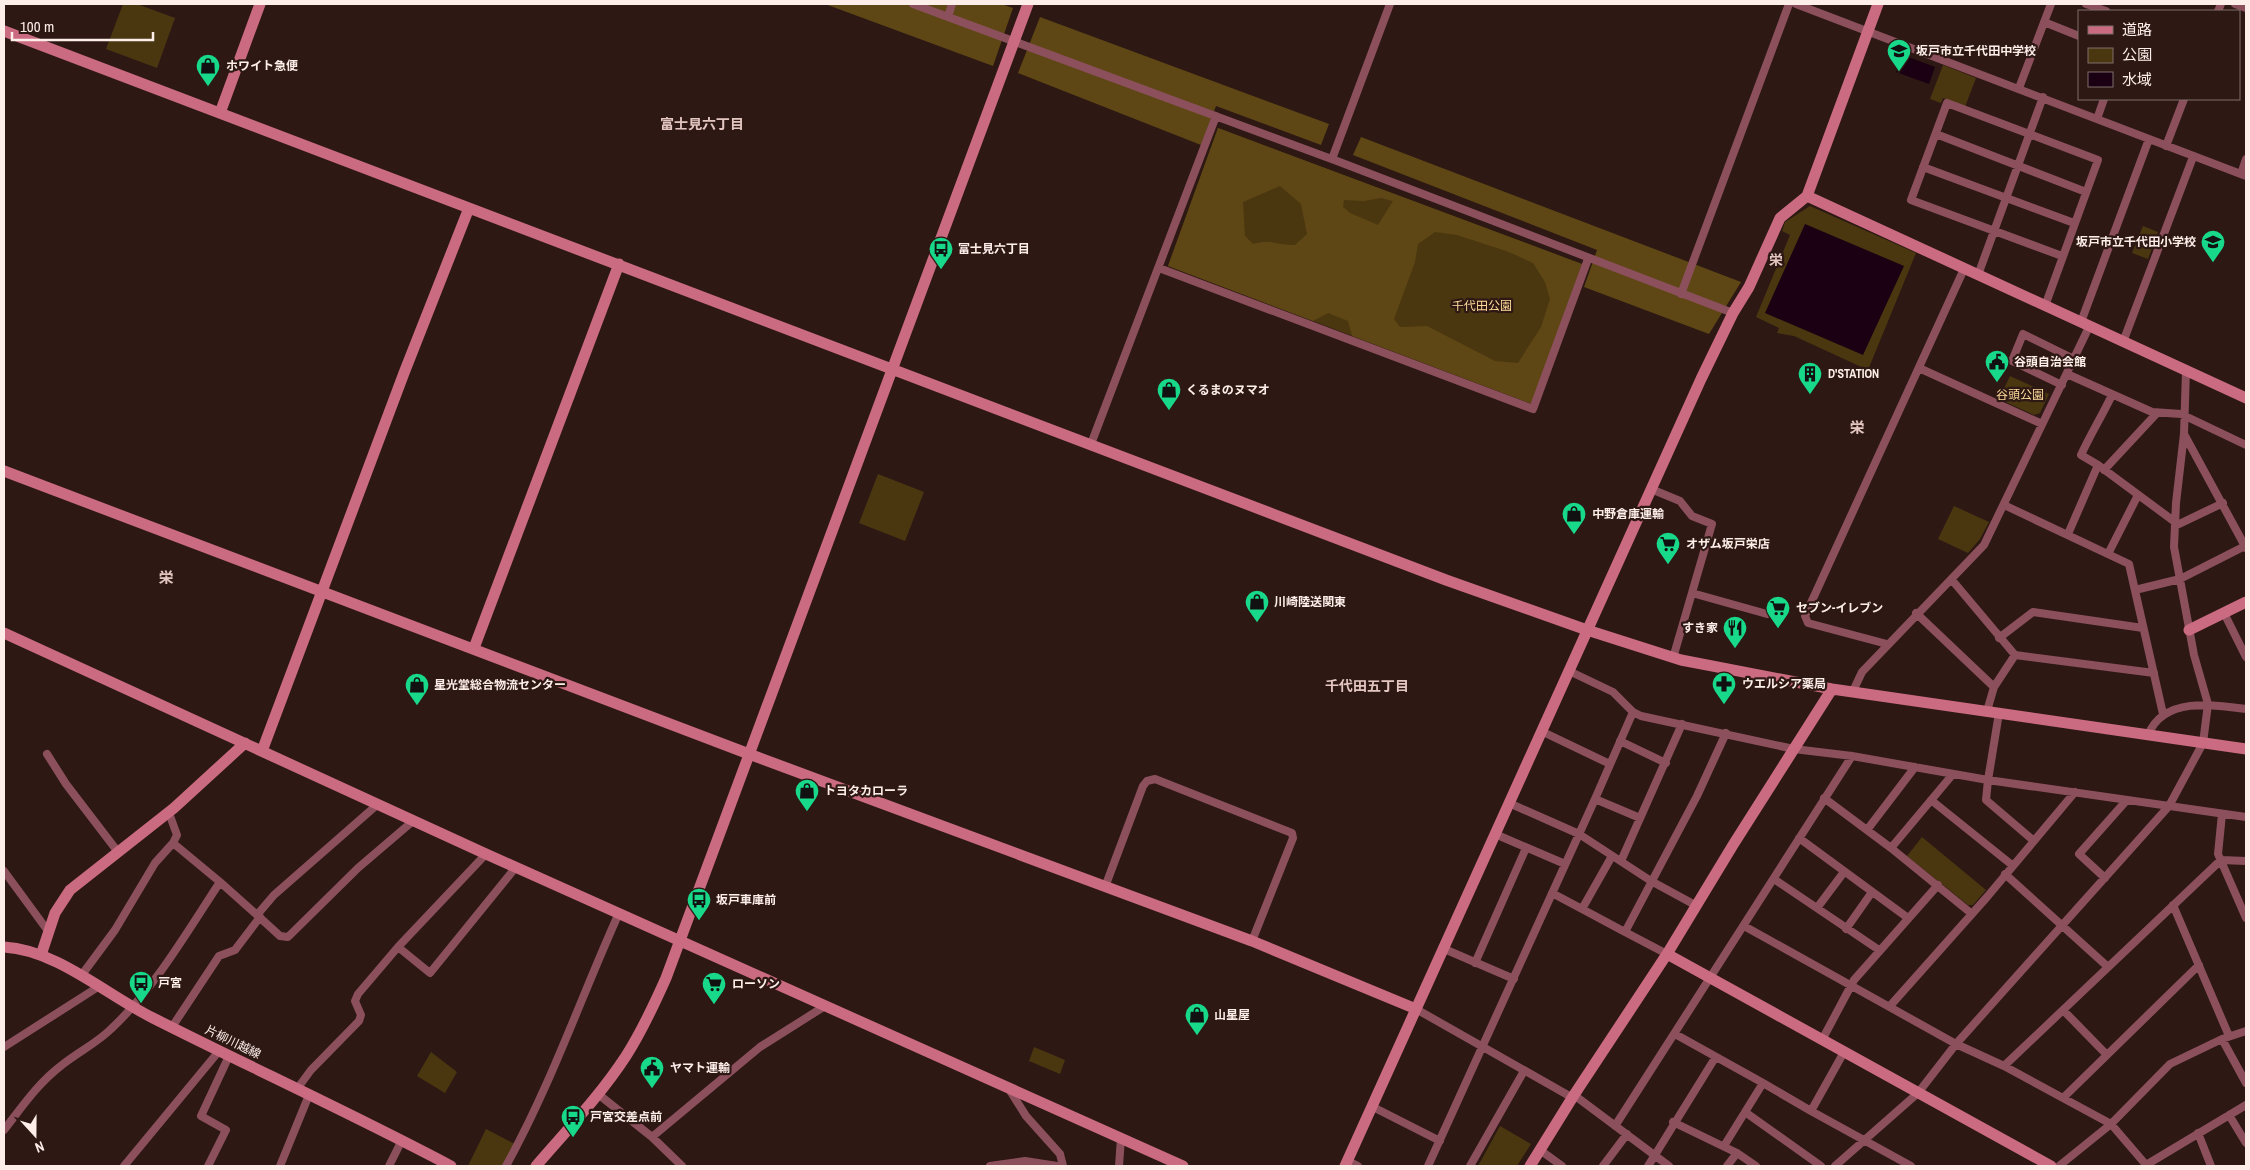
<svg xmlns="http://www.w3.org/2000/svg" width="2250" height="1170" font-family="'Archivo Narrow','Noto Sans JP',sans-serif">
  <rect width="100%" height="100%" fill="#2d1814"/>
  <!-- green -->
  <path fill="#4a3710" d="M 123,4 L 137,4 L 175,18 L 157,68 L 106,49 Z
    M 1943,65 L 1976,78 L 1965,107 L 1943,98 L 1941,103 L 1930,99 Z
    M 1218,128 L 1582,264 L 1532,404 L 1168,266 Z
    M 1810,206 L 1916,253 L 1868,370 L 1794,336 L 1777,333 L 1779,328 L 1756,317 L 1790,235 L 1782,231 L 1785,222 Z
    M 2143,226 L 2158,232 L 2148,259 L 2132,253 Z
    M 2010,376 L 2049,394 L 2040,413 L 2034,415 L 1999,399 Z
    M 878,474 L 924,492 L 905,541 L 859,523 Z
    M 1954,506 L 1989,522 L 1980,539 L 1968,553 L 1938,539 Z
    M 1922,837 L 1986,890 L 1973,905 L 1968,905 L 1907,856 Z
    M 1034,1047 L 1065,1060 L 1060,1074 L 1029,1061 Z
    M 431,1052 L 457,1072 L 445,1093 L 417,1076 Z
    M 1500,1126 L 1531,1144 L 1517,1166 L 1478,1166 Z
    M 486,1129 L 515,1144 L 503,1166 L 468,1166 Z"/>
  <!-- forest -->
  <path fill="#5e4715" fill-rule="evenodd" d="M 825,4 L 1001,4 L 1013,8 L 993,66 Z
    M 1040,17 L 1329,124 L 1321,145 L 1216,106 L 1201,145 L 1018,73 Z
    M 1218,128 L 1582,264 L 1532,404 L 1352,336 L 1348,321 L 1328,313 L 1313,321 L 1168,266 ZM 1280,186 L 1301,204 L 1307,234 L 1295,245 C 1277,245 1271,239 1253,244 L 1245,236 L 1243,202 ZM 1381,198 L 1393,201 L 1378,225 L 1350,213 L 1343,207 L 1344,200 L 1364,201 ZM 1435,232 L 1457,235 L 1509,252 L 1533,263 L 1545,282 L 1550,299 L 1541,327 L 1518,363 L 1495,361 L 1427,326 L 1400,327 L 1394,319 L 1415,262 L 1418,244 Z
    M 1361,137 L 1741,282 L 1709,334 L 1584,287 L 1597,250 L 1353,155 Z"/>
  <!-- water -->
  <path fill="#1a0012" d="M 1903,55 L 1935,67 L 1929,84 L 1896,72 Z
    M 1805,224 L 1904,266 L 1863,355 L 1765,313 Z"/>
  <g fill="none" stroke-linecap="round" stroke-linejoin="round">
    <!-- street -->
    <path stroke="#8c505d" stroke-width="8" d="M 913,4 L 1337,161 L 1733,313
      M 1796,4 L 2246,176
      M 2086,4 L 2106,11
      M 2235,4 L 2246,8
      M 2218,11 L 2221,4
      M 948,17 L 952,4
      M 2044,22 L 2079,36
      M 2019,88 L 2051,4
      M 2097,119 L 2104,99
      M 1936,134 L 2086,192
      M 2166,146 L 2184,99
      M 1332,159 L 1390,4
      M 1923,167 L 2074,223
      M 2241,174 L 2246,159
      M 1159,268 L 1533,409 L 1588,259
      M 1978,275 L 2043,97
      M 1681,294 L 1789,4
      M 2045,306 L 2098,160 L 1947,103 L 1911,200 L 2062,256
      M 2081,322 L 2149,139
      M 2123,342 L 2193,157
      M 1919,368 L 2042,424
      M 2067,374 L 2152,412 L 2181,414 L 2246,445
      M 2062,385 L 2012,361 L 2023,334 L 2074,359
      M 2112,395 C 2102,416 2090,435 2081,455 L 2098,465 L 2175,522
      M 2184,434 L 2246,548
      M 1091,444 L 1216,116
      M 2104,470 L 2157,413
      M 1651,489 L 1680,501 L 1692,516 L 1712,524 L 1673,658
      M 2004,505 L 2129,564 L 2163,714
      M 2175,526 L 2223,503
      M 2068,534 L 2098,465
      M 2108,554 L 2138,495
      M 1952,580 L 2015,655 L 2154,673
      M 2135,590 L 2180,579 L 2245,546
      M 1692,593 L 1767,614
      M 1916,613 L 1994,687
      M 2224,613 L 2246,657
      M 1999,638 L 2033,612 L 2143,628
      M 1887,644 L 1808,623 L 1805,616 L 1964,269
      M 1569,671 L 1613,692 L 1633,712 L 1641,716 L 1794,749 L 1852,756 L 1988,780 L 1999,713
      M 1853,691 L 1862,672 L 1984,545 L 2089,327
      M 1987,711 L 1994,687 L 2015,655
      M 1541,731 L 1610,764
      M 2148,735 C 2163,697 2213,704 2246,709
      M 1620,741 L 1666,763
      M 47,754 L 66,784 L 118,852
      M 1824,798 L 1891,848 L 1972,914
      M 1595,799 L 1633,712
      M 1931,800 L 2012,865
      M 1509,803 L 1579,834 L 1651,881 L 1697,906
      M 378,804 L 274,895 L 257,915 L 280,936 L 288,937 L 358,868 L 413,821
      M 2222,814 L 2218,854 L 2246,918
      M 1867,830 L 1915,767
      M 1495,834 L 1565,864
      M 1799,838 L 1908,918
      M 2034,841 L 1986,800 L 1988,780 L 2246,817
      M 1891,848 L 1953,774
      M 486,854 L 398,947 L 430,973 L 516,867
      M 1621,861 L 1682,724
      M 4,871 L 48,931
      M 2005,874 L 2108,967
      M 2105,878 L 2079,854 L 2126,801
      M 1774,879 L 1879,950
      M 220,882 L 257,915
      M 1105,887 L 1143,786 L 1147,781 L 1155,779 L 1292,833 L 1293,838 L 1252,941
      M 1552,893 L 1582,909 L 1612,856
      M 2173,905 L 2229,1036
      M 1817,908 L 1844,872
      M 1582,909 L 1625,932
      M 1744,926 L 1956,1044 L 2004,1066 L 2111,1124 L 2147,1166
      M 1846,929 L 1872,892
      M 1442,948 L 1514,979
      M 1667,954 L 1625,932 L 1697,796 L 1726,733
      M 1475,963 L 1526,848
      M 81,976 L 115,930 L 155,863 L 173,843 L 177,835 L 169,813
      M 1890,1006 L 1987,897 L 2075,792
      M 1416,1009 L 1573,1098
      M 2063,1010 L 2106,1054
      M 172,1027 L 219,956 L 235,950 L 260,917
      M 1675,1034 L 1763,1083 L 1724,1146
      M 2222,1039 L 2246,1083
      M 1822,1040 L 1854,980 L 1938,885
      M 4,1047 L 98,987
      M 1844,1052 L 1811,1111 L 1911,1166
      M 2004,1066 L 2221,860 L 2246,861
      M 1763,1083 L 1811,1111
      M 297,1089 L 311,1070 L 359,1021 L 361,1015 L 355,1001 L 358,994 L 398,947
      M 1009,1089 L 1026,1116 L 1060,1154 L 1063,1166
      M 598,1094 L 652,1137 L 760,1047 L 825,1006
      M 1574,1095 L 1669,1166
      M 2063,1098 L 2199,965
      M 1373,1107 L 1440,1141
      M 1745,1112 L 1821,1166
      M 2229,1115 L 2246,1143
      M 1673,1122 L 1737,1153 L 1756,1166
      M 1615,1126 L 1852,756
      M 4,1130 C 22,1107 38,1083 62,1065 C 78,1052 97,1043 111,1029 C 155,988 187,932 220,882 L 173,843
      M 2198,1133 L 2211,1166
      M 652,1137 L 682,1166
      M 1540,1150 L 1562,1166
      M 1655,1155 L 1715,1058
      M 1348,1161 L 1358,1166
      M 2146,1165 L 2246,1105
      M 124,1166 L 219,1051
      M 208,1166 L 226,1130 L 201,1116 L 229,1056
      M 280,1166 L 309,1095
      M 389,1166 L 402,1140
      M 506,1166 C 551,1085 581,997 619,913
      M 990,1166 L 1025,1161 L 1057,1166
      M 1119,1166 L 1121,1138
      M 1428,1166 L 1595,799 L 1640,818
      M 1470,1166 L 1524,1071
      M 1603,1166 L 1627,1134
      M 1648,1166 L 1655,1155
      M 1727,1166 L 1737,1153
      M 1835,1166 L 1918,1093 L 1956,1044 L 2169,806 L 2203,743 L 2208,704 L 2194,655 L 2174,547 L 2176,503 L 2184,434 L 2186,370
      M 2059,1166 L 2111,1124 L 2170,1064 L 2222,1039 L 2246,1031"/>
    <!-- secondary -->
    <path stroke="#cb6b81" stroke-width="11" d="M 4,31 L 1446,580 L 1587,630 L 1681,660 L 1832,689 L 2246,749
      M 220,113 L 260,4
      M 1807,196 L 2246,398
      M 4,471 L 749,754 L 1252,941 L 1416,1009
      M 2189,630 L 2246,602
      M 4,633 L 486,854 L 1183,1166
      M 474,648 L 619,264
      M 262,751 L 404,373 L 469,208
      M 4,947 C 57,950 105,994 153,1018 C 252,1068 353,1114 451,1166
      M 1667,954 L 2051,1166
      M 41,955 L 55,913 L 70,890 L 174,808 L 245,743
      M 536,1166 C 566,1131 600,1096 626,1056 C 642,1031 654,1005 666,978 L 1028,4
      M 1345,1166 L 1701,379 L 1733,313 L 1749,287 L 1780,218 L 1807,196 L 1878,4
      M 1530,1166 L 1574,1095 L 1667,954 L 1733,845 L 1832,689"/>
  </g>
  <!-- icons -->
  <defs>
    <symbol id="school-pin" viewBox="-11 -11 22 30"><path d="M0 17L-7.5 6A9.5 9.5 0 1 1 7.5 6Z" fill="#18d989" stroke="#2d1814"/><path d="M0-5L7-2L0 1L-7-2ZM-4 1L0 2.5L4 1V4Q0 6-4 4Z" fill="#111"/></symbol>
    <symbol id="shop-pin" viewBox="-11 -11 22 30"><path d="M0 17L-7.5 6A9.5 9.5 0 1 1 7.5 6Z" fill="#18d989" stroke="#2d1814"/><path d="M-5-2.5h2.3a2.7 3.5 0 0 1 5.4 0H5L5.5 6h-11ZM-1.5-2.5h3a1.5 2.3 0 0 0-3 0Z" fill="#111"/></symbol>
    <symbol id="bus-pin" viewBox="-11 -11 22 30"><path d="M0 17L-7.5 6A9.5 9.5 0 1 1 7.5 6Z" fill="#18d989" stroke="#2d1814"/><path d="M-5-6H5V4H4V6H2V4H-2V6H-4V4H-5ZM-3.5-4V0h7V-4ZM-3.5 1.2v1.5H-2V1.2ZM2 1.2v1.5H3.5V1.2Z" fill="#111"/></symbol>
    <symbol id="civic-pin" viewBox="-11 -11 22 30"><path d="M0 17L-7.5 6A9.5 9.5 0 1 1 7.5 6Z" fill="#18d989" stroke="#2d1814"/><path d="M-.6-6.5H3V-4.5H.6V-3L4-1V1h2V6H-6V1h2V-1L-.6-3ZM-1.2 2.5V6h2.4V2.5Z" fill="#111"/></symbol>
    <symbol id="building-pin" viewBox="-11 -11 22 30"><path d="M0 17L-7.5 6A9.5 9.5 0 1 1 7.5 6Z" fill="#18d989" stroke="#2d1814"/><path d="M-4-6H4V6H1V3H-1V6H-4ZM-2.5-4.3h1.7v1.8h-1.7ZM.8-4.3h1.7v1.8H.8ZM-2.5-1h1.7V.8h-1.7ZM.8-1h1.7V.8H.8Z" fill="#111"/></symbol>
    <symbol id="supermarket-pin" viewBox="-11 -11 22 30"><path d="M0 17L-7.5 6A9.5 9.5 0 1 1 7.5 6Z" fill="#18d989" stroke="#2d1814"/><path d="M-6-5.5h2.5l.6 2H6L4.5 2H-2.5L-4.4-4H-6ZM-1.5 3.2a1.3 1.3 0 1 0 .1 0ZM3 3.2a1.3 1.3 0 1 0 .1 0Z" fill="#111"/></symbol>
    <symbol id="restaurant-pin" viewBox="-11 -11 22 30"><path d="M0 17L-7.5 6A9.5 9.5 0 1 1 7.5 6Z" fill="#18d989" stroke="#2d1814"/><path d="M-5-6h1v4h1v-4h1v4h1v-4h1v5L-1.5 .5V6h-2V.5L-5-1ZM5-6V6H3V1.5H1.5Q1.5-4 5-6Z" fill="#111"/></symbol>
    <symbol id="pharmacy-pin" viewBox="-11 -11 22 30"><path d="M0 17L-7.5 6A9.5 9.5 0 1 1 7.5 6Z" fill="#18d989" stroke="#2d1814"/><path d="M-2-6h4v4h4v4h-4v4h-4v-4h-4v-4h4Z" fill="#111"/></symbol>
  </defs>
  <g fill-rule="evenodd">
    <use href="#school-pin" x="1885" y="37" width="28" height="38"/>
    <use href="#shop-pin" x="194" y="52" width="28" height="38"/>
    <use href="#school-pin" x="2199" y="228" width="28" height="38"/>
    <use href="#bus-pin" x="927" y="235" width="28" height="38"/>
    <use href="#civic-pin" x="1983" y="348" width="28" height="38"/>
    <use href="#building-pin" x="1796" y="360" width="28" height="38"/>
    <use href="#shop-pin" x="1155" y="376" width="28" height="38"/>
    <use href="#shop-pin" x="1560" y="500" width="28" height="38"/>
    <use href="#supermarket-pin" x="1654" y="530" width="28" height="38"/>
    <use href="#shop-pin" x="1243" y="588" width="28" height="38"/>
    <use href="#supermarket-pin" x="1764" y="594" width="28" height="38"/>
    <use href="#restaurant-pin" x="1721" y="614" width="28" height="38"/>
    <use href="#pharmacy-pin" x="1710" y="670" width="28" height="38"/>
    <use href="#shop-pin" x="403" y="671" width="28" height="38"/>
    <use href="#shop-pin" x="793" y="777" width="28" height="38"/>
    <use href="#bus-pin" x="685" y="886" width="28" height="38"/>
    <use href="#bus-pin" x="127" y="969" width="28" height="38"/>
    <use href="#supermarket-pin" x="700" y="970" width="28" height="38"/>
    <use href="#shop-pin" x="1183" y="1001" width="28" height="38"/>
    <use href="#civic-pin" x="638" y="1054" width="28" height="38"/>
    <use href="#bus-pin" x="559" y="1103" width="28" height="38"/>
  </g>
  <g text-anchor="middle" stroke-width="4.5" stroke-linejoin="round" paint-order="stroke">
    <!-- poi labels -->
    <g font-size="12" font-weight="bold" fill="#fdeeea" stroke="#2d1814" text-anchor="start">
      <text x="1916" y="55">坂戸市立千代田中学校</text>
      <text x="226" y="70">ホワイト急便</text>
      <text x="2196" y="246" text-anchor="end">坂戸市立千代田小学校</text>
      <text x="958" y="253">富士見六丁目</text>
      <text x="2014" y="366">谷頭自治会館</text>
      <text x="1828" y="378">D'STATION</text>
      <text x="1186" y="394">くるまのヌマオ</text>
      <text x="1592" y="518">中野倉庫運輸</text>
      <text x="1686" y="548">オザム坂戸栄店</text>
      <text x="1274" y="606">川崎陸送関東</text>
      <text x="1796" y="612">セブン-イレブン</text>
      <text x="1718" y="632" text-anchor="end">すき家</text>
      <text x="1742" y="688">ウエルシア薬局</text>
      <text x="434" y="689">星光堂総合物流センター</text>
      <text x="824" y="795">トヨタカローラ</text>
      <text x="716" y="904">坂戸車庫前</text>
      <text x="158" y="987">戸宮</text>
      <text x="732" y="988">ローソン</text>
      <text x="1214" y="1019">山星屋</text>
      <text x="670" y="1072">ヤマト運輸</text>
      <text x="590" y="1121">戸宮交差点前</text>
    </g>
    <!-- park labels -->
    <g font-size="12" fill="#ffdc9b" stroke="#2d1814">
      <text x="1482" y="310">千代田公園</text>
      <text x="2020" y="399">谷頭公園</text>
    </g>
    <!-- street labels -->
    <g font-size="12" fill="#fdeeea" stroke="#2d1814">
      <text transform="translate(233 1042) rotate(26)" y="4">片柳川越線</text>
    </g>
    <!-- neighbourhood labels -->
    <g font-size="14" font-weight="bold" fill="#e3c6c0" stroke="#2d1814">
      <text x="702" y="129">富士見六丁目</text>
      <text x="1776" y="265">栄</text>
      <text x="1367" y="691">千代田五丁目</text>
    </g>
    <!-- quarter labels -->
    <g font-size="15" font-weight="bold" fill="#e3c6c0" stroke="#2d1814">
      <text x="1857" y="433">栄</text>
      <text x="166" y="583">栄</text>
    </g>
  </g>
  <!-- border -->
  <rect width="2250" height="1170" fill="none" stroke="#fdeeea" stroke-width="10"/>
  <!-- legend -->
  <rect x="2078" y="10" width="162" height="90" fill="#2d1814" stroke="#806e6a"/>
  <rect x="2088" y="26" width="25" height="8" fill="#cb6b81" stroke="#806e6a"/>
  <text x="2122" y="35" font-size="15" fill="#fdeeea">道路</text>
  <rect x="2088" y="48" width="25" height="15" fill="#4a3710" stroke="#806e6a"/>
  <text x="2122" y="60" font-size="15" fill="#fdeeea">公園</text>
  <rect x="2088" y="72" width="25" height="15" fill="#1a0012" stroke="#806e6a"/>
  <text x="2122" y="85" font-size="15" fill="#fdeeea">水域</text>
  <!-- north arrow -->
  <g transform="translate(35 1135) rotate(159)" stroke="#2d1814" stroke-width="4" paint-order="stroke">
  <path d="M0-4L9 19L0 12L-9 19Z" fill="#fdeeea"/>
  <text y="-8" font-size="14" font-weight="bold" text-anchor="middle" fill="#fdeeea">N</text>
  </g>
  <!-- scale -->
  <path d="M12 32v8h141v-8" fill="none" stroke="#fdeeea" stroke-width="2.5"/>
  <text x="20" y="32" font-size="15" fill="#fdeeea" stroke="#2d1814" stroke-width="4" paint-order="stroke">100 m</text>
</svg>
